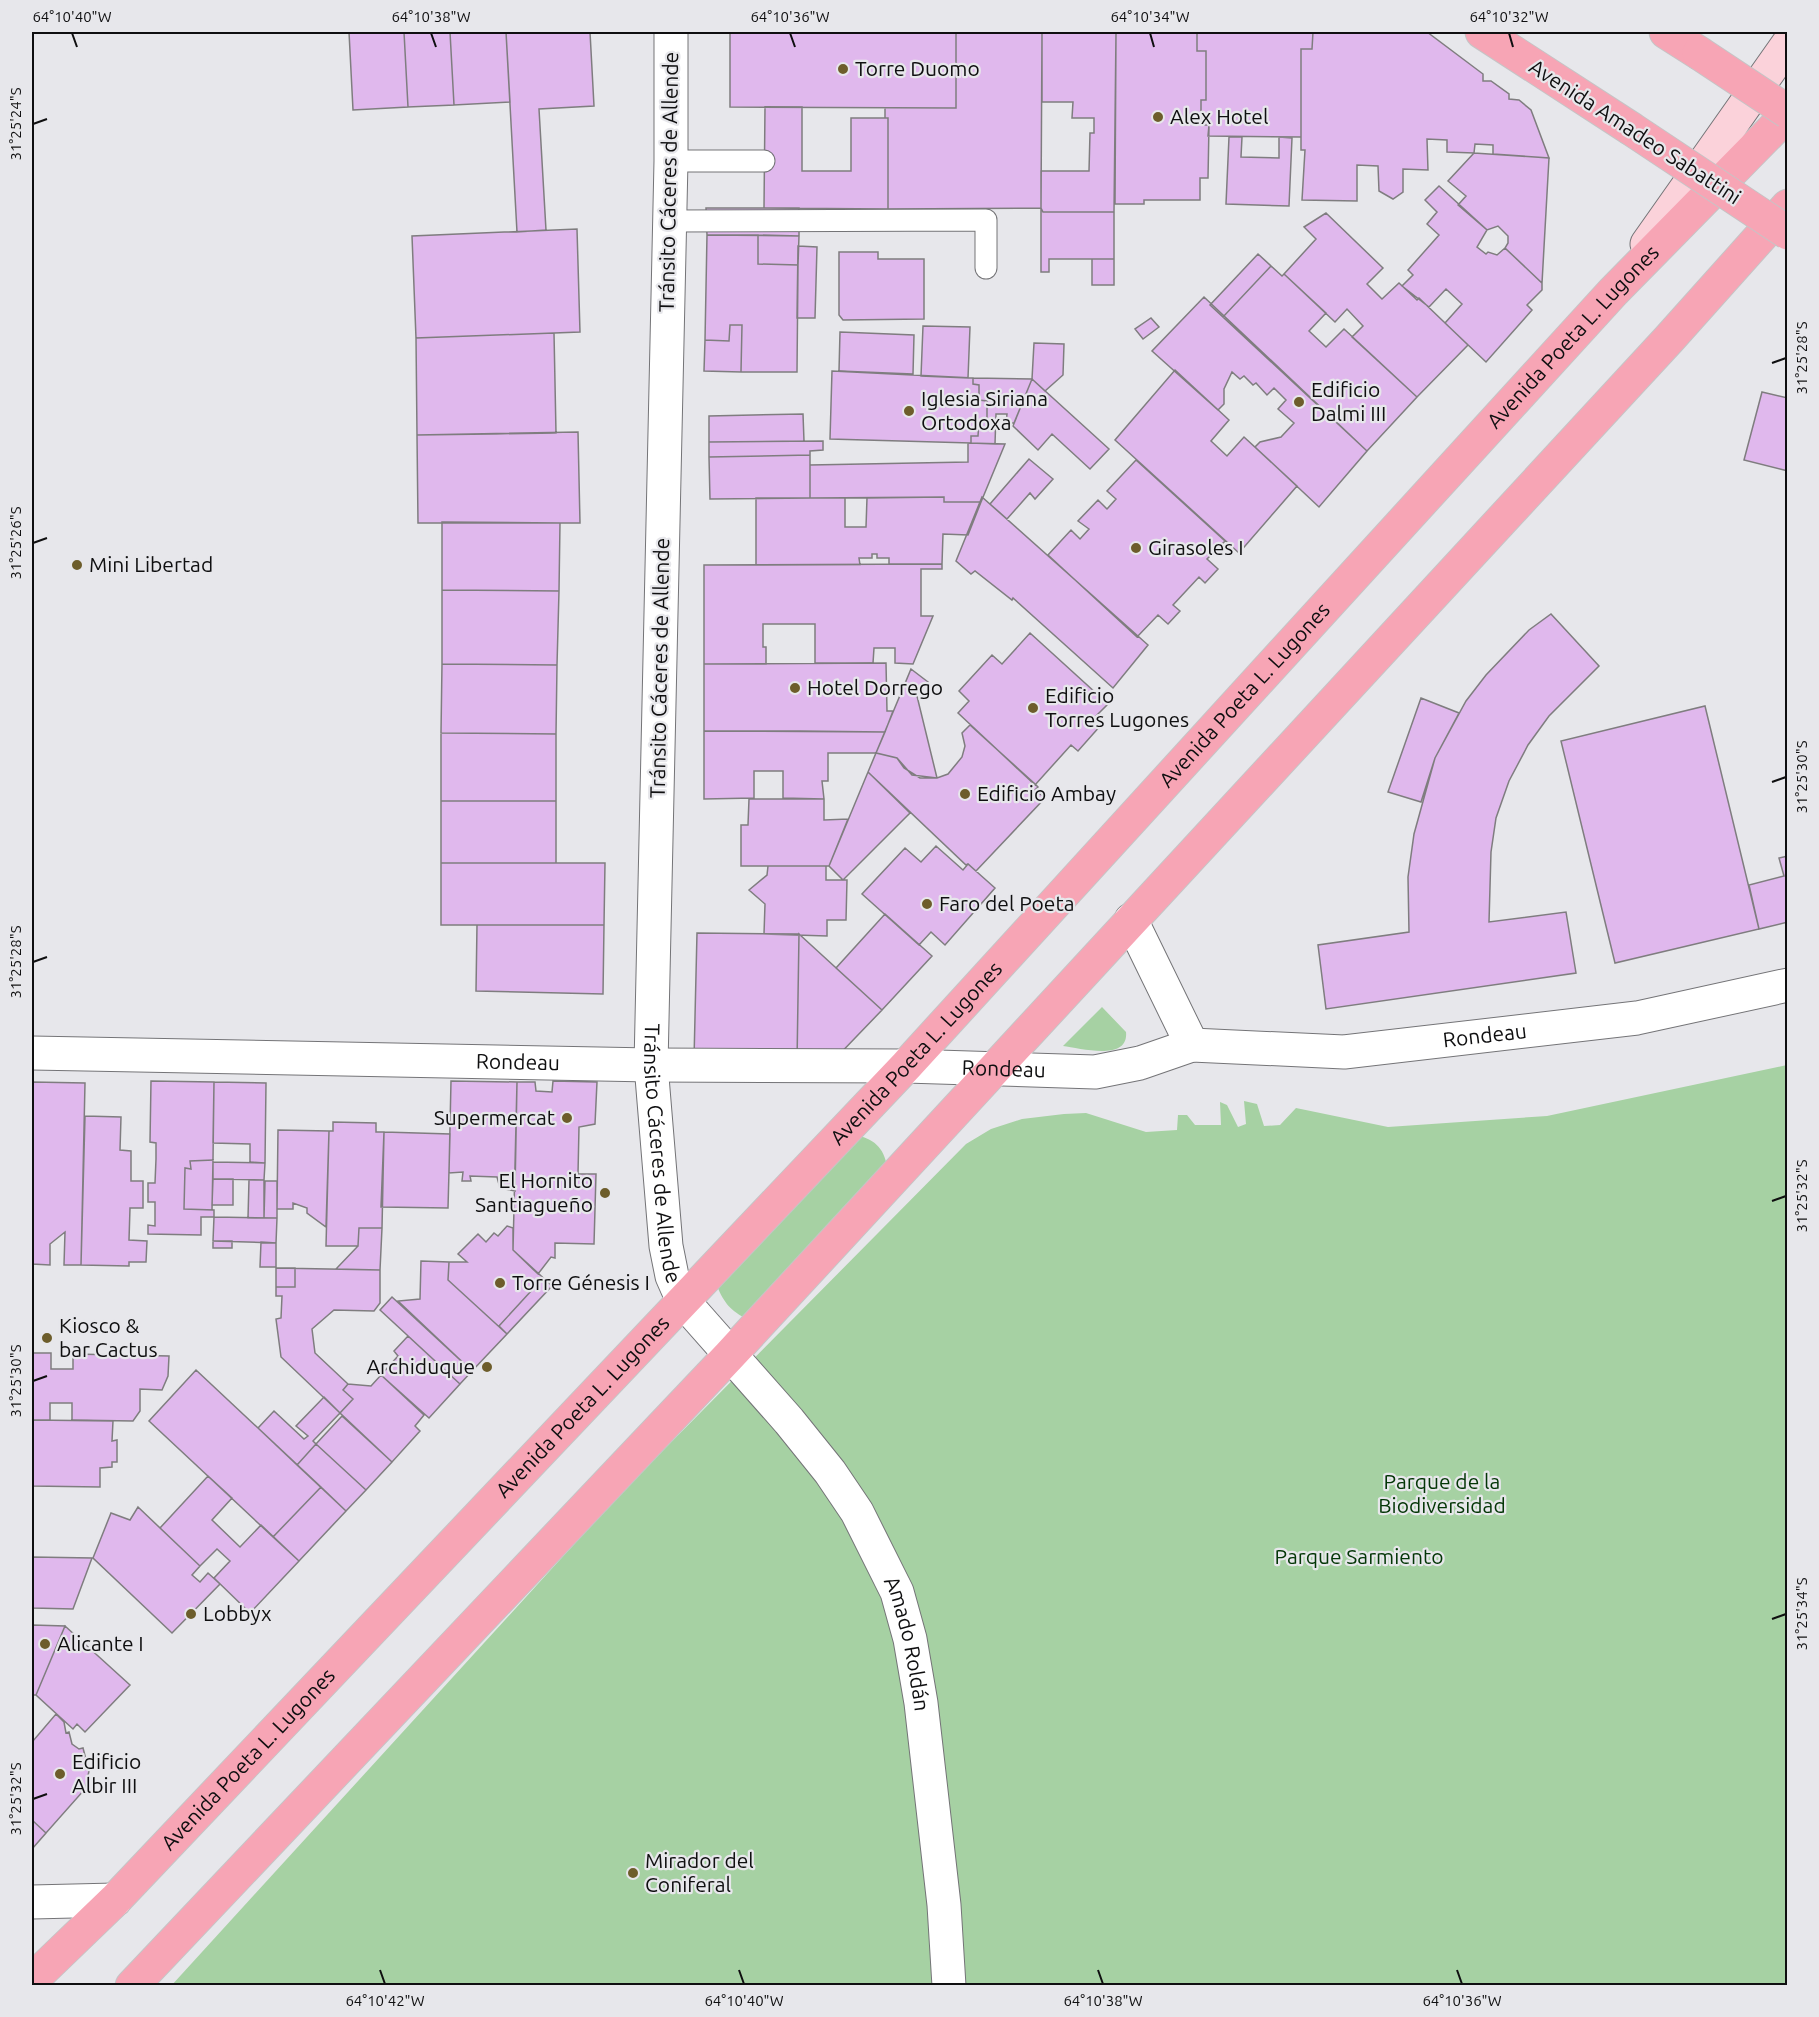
<svg xmlns="http://www.w3.org/2000/svg" width="1819" height="2017" font-family="Ubuntu,sans-serif">
  <rect width="100%" height="100%" fill="#e7e7eb"/>
  <!-- green -->
  <path fill="#a6d1a3" d="M 1102,1007 L 1126,1032 C 1129,1062 1080,1048 1063,1046 Z
    M 1787,1065 L 1787,1985 L 171,1986 L 619,1495 L 966,1144 L 991,1129 L 1022,1119 L 1064,1114 L 1086,1113 L 1146,1132 L 1177,1130 L 1178,1115 L 1187,1115 L 1195,1125 L 1221,1125 L 1220,1102 L 1227,1105 L 1238,1127 L 1246,1124 L 1244,1101 L 1257,1104 L 1264,1126 L 1280,1125 L 1296,1108 L 1388,1127 L 1547,1116 Z
    M 854,1135 C 873,1138 884,1147 887,1167 L 747,1319 C 731,1311 724,1303 717,1286 Z"/>
  <!-- building -->
  <path fill="#e0b8ed" stroke="#7f7d7f" stroke-width="1.5" d="M 349,32 L 404,32 L 408,107 L 353,110 Z
    M 404,32 L 450,32 L 454,105 L 408,107 Z
    M 450,32 L 506,32 L 510,102 L 454,105 Z
    M 506,32 L 590,32 L 594,106 L 539,109 L 546,230 L 517,232 Z
    M 730,32 L 956,32 L 956,108 L 730,107 Z
    M 956,32 L 1042,32 L 1041,208 L 888,209 L 888,118 L 885,118 L 885,108 L 956,108 Z
    M 1042,32 L 1116,32 L 1114,212 L 1043,212 L 1041,208 L 1041,171 L 1089,171 L 1090,133 L 1094,133 L 1094,118 L 1072,118 L 1073,102 L 1042,102 Z
    M 1116,32 L 1197,32 L 1197,51 L 1206,51 L 1206,100 L 1201,100 L 1201,125 L 1209,125 L 1208,178 L 1200,178 L 1200,200 L 1144,200 L 1144,204 L 1115,204 Z
    M 1197,32 L 1313,32 L 1312,49 L 1301,49 L 1301,137 L 1208,136 L 1209,125 L 1201,125 L 1201,100 L 1206,100 L 1206,51 L 1197,51 Z
    M 1313,32 L 1427,32 L 1483,74 L 1483,81 L 1491,81 L 1509,94 L 1509,99 L 1519,100 L 1531,110 L 1549,158 L 1493,154 L 1493,145 L 1475,144 L 1474,153 L 1447,152 L 1447,140 L 1427,139 L 1428,170 L 1403,169 L 1403,192 L 1393,199 L 1379,191 L 1378,166 L 1357,165 L 1357,201 L 1302,200 L 1305,150 L 1301,150 L 1301,49 L 1312,49 Z
    M 765,107 L 802,107 L 802,171 L 851,171 L 851,118 L 888,118 L 888,209 L 764,208 Z
    M 1229,137 L 1242,137 L 1241,157 L 1279,158 L 1279,137 L 1292,138 L 1289,206 L 1226,204 Z
    M 1474,153 L 1549,158 L 1542,283 L 1505,248 L 1508,243 L 1508,236 L 1498,226 L 1487,230 L 1458,205 L 1466,196 L 1448,181 Z
    M 1439,186 L 1487,230 L 1477,247 L 1486,254 L 1488,252 L 1497,255 L 1505,248 L 1542,283 L 1542,290 L 1527,305 L 1532,310 L 1486,362 L 1445,323 L 1462,304 L 1446,289 L 1429,307 L 1402,286 L 1413,275 L 1408,270 L 1439,235 L 1427,224 L 1437,212 L 1425,200 Z
    M 706,208 L 799,208 L 799,236 L 707,235 Z
    M 1041,208 L 1043,212 L 1114,212 L 1114,259 L 1049,259 L 1049,272 L 1041,272 Z
    M 1326,213 L 1383,268 L 1367,284 L 1382,299 L 1399,283 L 1417,300 L 1419,298 L 1468,345 L 1417,397 L 1352,337 L 1363,326 L 1347,309 L 1335,322 L 1284,274 L 1316,239 L 1304,227 Z
    M 577,229 L 580,332 L 416,338 L 412,236 Z
    M 707,235 L 758,235 L 758,264 L 798,265 L 797,372 L 741,372 L 742,325 L 730,325 L 729,341 L 705,340 Z
    M 758,235 L 799,236 L 798,265 L 758,264 Z
    M 798,246 L 817,247 L 815,318 L 797,318 Z
    M 839,252 L 878,252 L 878,259 L 924,259 L 924,319 L 843,320 L 839,315 Z
    M 1258,254 L 1271,266 L 1223,317 L 1210,305 Z
    M 1258,254 L 1282,276 L 1284,274 L 1326,313 L 1309,331 L 1326,347 L 1344,329 L 1417,397 L 1367,451 L 1210,305 Z
    M 1092,259 L 1114,259 L 1114,285 L 1092,285 Z
    M 1204,297 L 1367,451 L 1319,507 L 1255,447 L 1260,442 L 1281,437 L 1294,423 L 1278,409 L 1286,400 L 1274,388 L 1267,395 L 1256,383 L 1253,385 L 1244,376 L 1240,379 L 1232,372 L 1224,389 L 1224,404 L 1218,410 L 1152,351 Z
    M 1151,318 L 1159,327 L 1143,339 L 1135,329 Z
    M 730,325 L 742,325 L 741,372 L 704,371 L 705,340 L 729,341 Z
    M 923,326 L 970,327 L 968,378 L 921,376 Z
    M 840,332 L 914,335 L 913,374 L 839,371 Z
    M 554,333 L 556,433 L 417,435 L 416,338 Z
    M 1034,343 L 1064,344 L 1063,375 L 1045,391 L 1032,379 Z
    M 1175,370 L 1229,420 L 1211,441 L 1227,456 L 1244,437 L 1297,486 L 1239,553 L 1115,440 Z
    M 832,371 L 973,378 L 973,384 L 979,385 L 979,400 L 987,401 L 987,421 L 979,421 L 978,436 L 971,436 L 971,443 L 830,439 Z
    M 973,378 L 1032,379 L 1014,423 L 1006,423 L 1007,414 L 996,414 L 995,444 L 971,443 L 971,436 L 978,436 L 979,421 L 987,421 L 987,401 L 979,400 L 979,385 L 973,384 Z
    M 1032,379 L 1109,449 L 1090,469 L 1052,434 L 1038,450 L 1013,426 Z
    M 1762,392 L 1788,398 L 1788,471 L 1744,460 Z
    M 803,414 L 804,441 L 709,442 L 709,416 Z
    M 578,432 L 580,523 L 418,523 L 417,435 Z
    M 823,441 L 823,450 L 810,451 L 810,455 L 709,457 L 709,442 Z
    M 968,443 L 1005,444 L 981,502 L 944,502 L 944,497 L 810,498 L 810,465 L 968,462 Z
    M 810,455 L 810,498 L 710,499 L 709,457 Z
    M 1029,459 L 1053,479 L 1035,499 L 1030,493 L 1007,519 L 990,504 Z
    M 1136,460 L 1225,541 L 1207,559 L 1218,569 L 1205,583 L 1199,577 L 1173,605 L 1180,611 L 1168,624 L 1158,615 L 1137,637 L 1048,555 L 1071,530 L 1080,539 L 1089,529 L 1078,521 L 1098,500 L 1107,509 L 1116,499 L 1107,491 Z
    M 944,497 L 944,502 L 981,502 L 968,535 L 943,534 L 942,564 L 889,564 L 889,558 L 877,558 L 877,554 L 872,554 L 872,558 L 859,558 L 860,565 L 756,565 L 756,498 L 845,498 L 845,527 L 866,527 L 867,498 Z
    M 982,497 L 1148,645 L 1113,688 L 1013,598 L 1012,600 L 975,571 L 971,574 L 956,561 Z
    M 442,522 L 560,523 L 559,591 L 442,590 Z
    M 942,564 L 942,569 L 921,569 L 921,616 L 933,616 L 913,664 L 895,663 L 895,648 L 874,648 L 873,663 L 815,663 L 815,624 L 763,624 L 763,647 L 766,647 L 766,664 L 704,664 L 704,565 Z
    M 442,590 L 559,591 L 557,665 L 442,664 Z
    M 1551,614 L 1599,666 L 1549,716 L 1528,745 L 1509,781 L 1496,818 L 1491,852 L 1489,922 L 1566,912 L 1576,973 L 1326,1009 L 1318,945 L 1409,932 L 1408,877 L 1414,834 L 1435,758 L 1466,701 L 1486,675 L 1529,630 Z
    M 1030,633 L 1108,704 L 1094,718 L 1101,725 L 1078,751 L 1071,745 L 1035,785 L 958,713 L 969,701 L 959,691 L 992,655 L 1002,664 Z
    M 886,663 L 887,711 L 893,711 L 885,732 L 704,731 L 704,664 Z
    M 442,664 L 557,665 L 556,734 L 441,733 Z
    M 911,669 L 928,682 L 916,692 L 937,778 L 912,775 L 897,758 L 876,753 Z
    M 1421,698 L 1459,713 L 1435,758 L 1421,802 L 1388,792 Z
    M 1705,706 L 1759,929 L 1615,963 L 1561,741 Z
    M 970,725 L 1034,783 L 1038,787 L 1035,790 L 1045,798 L 976,871 L 968,864 L 966,865 L 868,772 L 876,753 L 897,758 L 904,768 L 920,778 L 937,778 L 948,774 L 962,757 L 965,746 L 962,733 Z
    M 704,731 L 799,731 L 885,732 L 876,753 L 828,753 L 828,781 L 822,781 L 824,799 L 783,798 L 783,771 L 754,771 L 754,798 L 704,799 Z
    M 441,733 L 556,734 L 556,801 L 441,801 Z
    M 868,772 L 910,813 L 843,880 L 829,866 Z
    M 749,799 L 824,799 L 824,820 L 848,819 L 829,866 L 741,866 L 741,825 L 748,825 Z
    M 441,801 L 556,801 L 556,863 L 441,863 Z
    M 936,846 L 963,870 L 968,864 L 995,888 L 945,945 L 931,932 L 919,945 L 862,894 L 905,848 L 921,862 Z
    M 1788,856 L 1788,922 L 1759,929 L 1749,885 L 1784,876 L 1779,858 Z
    M 441,863 L 605,863 L 604,925 L 441,925 Z
    M 768,866 L 826,866 L 826,880 L 847,880 L 846,920 L 827,920 L 827,936 L 764,934 L 765,904 L 749,890 L 767,875 Z
    M 885,914 L 932,956 L 882,1010 L 836,968 Z
    M 477,925 L 604,925 L 603,994 L 476,991 Z
    M 697,933 L 799,934 L 797,1062 L 694,1059 Z
    M 799,934 L 882,1010 L 831,1063 L 797,1062 Z
    M 151,1081 L 214,1082 L 213,1160 L 190,1161 L 191,1169 L 185,1168 L 184,1209 L 214,1210 L 214,1217 L 201,1217 L 201,1235 L 148,1234 L 148,1225 L 155,1226 L 155,1202 L 148,1202 L 148,1183 L 155,1183 L 156,1159 L 156,1143 L 150,1142 Z
    M 451,1081 L 517,1082 L 515,1191 L 500,1188 L 497,1177 L 470,1176 L 471,1181 L 462,1181 L 463,1172 L 449,1173 Z
    M 553,1081 L 597,1082 L 595,1124 L 579,1127 L 578,1174 L 596,1174 L 594,1244 L 555,1243 L 555,1258 L 551,1257 L 538,1274 L 513,1250 L 517,1082 L 535,1082 L 536,1091 L 552,1092 Z
    M 32,1082 L 85,1083 L 81,1265 L 64,1265 L 65,1232 L 50,1244 L 50,1265 L 32,1264 Z
    M 214,1082 L 266,1083 L 265,1163 L 250,1162 L 250,1144 L 213,1143 Z
    M 85,1116 L 121,1117 L 120,1150 L 131,1151 L 131,1181 L 143,1181 L 143,1208 L 130,1208 L 129,1240 L 147,1241 L 146,1262 L 129,1262 L 129,1266 L 81,1265 Z
    M 333,1122 L 376,1123 L 376,1132 L 384,1132 L 382,1228 L 359,1228 L 358,1246 L 326,1246 L 329,1131 L 333,1131 Z
    M 278,1130 L 329,1131 L 326,1227 L 307,1213 L 307,1208 L 293,1203 L 293,1209 L 277,1209 Z
    M 384,1132 L 450,1134 L 448,1208 L 381,1207 Z
    M 213,1160 L 212,1210 L 184,1209 L 185,1168 L 191,1169 L 190,1161 Z
    M 213,1162 L 265,1163 L 264,1180 L 213,1179 Z
    M 213,1179 L 233,1179 L 233,1205 L 212,1205 Z
    M 249,1180 L 264,1180 L 264,1218 L 248,1218 Z
    M 265,1181 L 277,1181 L 277,1218 L 264,1218 Z
    M 214,1217 L 277,1218 L 276,1243 L 213,1241 Z
    M 507,1226 L 513,1228 L 513,1250 L 552,1286 L 507,1334 L 448,1280 L 449,1262 L 467,1262 L 458,1254 L 478,1234 L 486,1242 L 494,1233 L 498,1236 Z
    M 359,1228 L 382,1228 L 380,1270 L 336,1269 L 358,1246 Z
    M 213,1241 L 232,1241 L 232,1248 L 213,1248 Z
    M 261,1242 L 276,1243 L 276,1267 L 260,1267 Z
    M 421,1261 L 449,1262 L 448,1280 L 507,1334 L 472,1371 L 398,1301 L 420,1299 Z
    M 276,1268 L 295,1268 L 295,1287 L 276,1287 Z
    M 276,1268 L 380,1270 L 380,1303 L 374,1311 L 334,1310 L 312,1329 L 315,1353 L 348,1384 L 343,1390 L 353,1399 L 340,1413 L 281,1357 L 276,1319 L 281,1318 L 282,1296 L 276,1296 Z
    M 543,1278 L 552,1286 L 507,1334 L 499,1326 Z
    M 392,1297 L 472,1371 L 460,1384 L 380,1310 Z
    M 408,1336 L 460,1384 L 429,1418 L 381,1375 L 398,1356 L 394,1351 Z
    M 32,1353 L 51,1353 L 51,1369 L 73,1369 L 73,1354 L 169,1356 L 168,1376 L 162,1390 L 140,1389 L 140,1411 L 133,1421 L 72,1420 L 72,1403 L 50,1403 L 50,1420 L 32,1420 Z
    M 196,1370 L 321,1487 L 273,1537 L 149,1421 Z
    M 381,1375 L 424,1415 L 415,1426 L 420,1431 L 392,1462 L 340,1413 L 353,1399 L 343,1390 L 348,1384 L 371,1386 Z
    M 324,1397 L 340,1413 L 313,1441 L 316,1444 L 297,1465 L 258,1428 L 274,1411 L 304,1439 L 308,1436 L 296,1426 Z
    M 342,1416 L 392,1462 L 366,1490 L 316,1444 Z
    M 32,1420 L 113,1421 L 112,1441 L 117,1440 L 117,1462 L 112,1462 L 112,1467 L 100,1468 L 100,1487 L 32,1486 Z
    M 316,1444 L 366,1490 L 346,1511 L 297,1465 Z
    M 208,1476 L 232,1498 L 212,1520 L 240,1547 L 261,1525 L 299,1561 L 250,1613 L 214,1578 L 230,1561 L 217,1549 L 200,1566 L 160,1528 Z
    M 321,1487 L 346,1511 L 299,1561 L 273,1537 Z
    M 138,1507 L 200,1566 L 192,1575 L 200,1582 L 208,1573 L 220,1584 L 172,1633 L 93,1558 L 111,1513 L 130,1520 Z
    M 32,1557 L 92,1558 L 73,1609 L 33,1608 Z
    M 32,1625 L 65,1626 L 36,1695 L 32,1695 Z
    M 65,1626 L 130,1685 L 85,1732 L 77,1724 L 73,1729 L 36,1695 Z
    M 56,1714 L 64,1722 L 66,1733 L 69,1732 L 72,1744 L 79,1749 L 83,1748 L 89,1771 L 85,1789 L 46,1833 L 32,1820 L 32,1739 L 33,1741 Z
    M 32,1820 L 46,1833 L 32,1849 Z"/>
  <g fill="none" stroke-linecap="round" stroke-linejoin="round">
    <defs>
      <path id="lane" d="M 671,161 L 764,161
        M 670,221 L 986,220 L 986,268"/>
      <g id="street">
        <path id="s1" d="M 671,32 L 671,161 L 651,1065 L 666,1246 L 672,1276 L 683,1301 L 789,1421 L 830,1472 L 857,1512 L 897,1592 L 910,1639 L 921,1703 L 944,1905 L 949,1986"/>
        <path d="M 1131,920 L 1192,1045"/>
        <path id="s2" d="M 32,1053 L 651,1065 L 906,1066 L 1095,1072 L 1140,1063 L 1192,1045 L 1344,1052 L 1637,1018 L 1788,985"/>
        <path d="M 32,1902 L 115,1900"/>
      </g>
      <path id="secondary" d="M 1647,244 L 1788,44"/>
      <g id="primary">
        <path d="M 1482,32 L 1630,128"/>
        <path d="M 1666,32 L 1699,53"/>
        <path id="s3" d="M 32,1980 L 115,1900 L 906,1066 L 1613,292 L 1788,114"/>
        <path d="M 132,1986 L 729,1356 L 1669,339 L 1788,206"/>
      </g>
    </defs>
    <!-- lane casing -->
    <use href="#lane" stroke="#747477" stroke-width="23"/>
    <!-- street casing -->
    <use href="#street" stroke="#747477" stroke-width="35"/>
    <!-- secondary casing -->
    <use href="#secondary" stroke="#747477" stroke-width="35"/>
    <!-- primary casing -->
    <use href="#primary" stroke="#c5c5c6" stroke-width="35"/>
    <!-- lane -->
    <use href="#lane" stroke="#fff" stroke-width="21"/>
    <!-- street -->
    <use href="#street" stroke="#fff" stroke-width="33"/>
    <!-- secondary -->
    <use href="#secondary" stroke="#fbd2da" stroke-width="33"/>
    <!-- primary -->
    <use href="#primary" stroke="#f7a5b5" stroke-width="33"/>
    <defs>
      <path id="primary-bridge" d="M 1699,53 L 1788,112
        M 1630,128 L 1788,233"/>
    </defs>
    <!-- primary-bridge casing -->
    <use href="#primary-bridge" stroke="#c5c5c6" stroke-width="35" stroke-linecap="butt"/>
    <!-- primary-bridge -->
    <use href="#primary-bridge" stroke="#f7a5b5" stroke-width="33"/>
  </g>
  <!-- ticks -->
  <path fill="none" stroke="#0f0f10" stroke-width="2" d="M 72,33 L 77,47M 431,33 L 436,47M 790,33 L 795,47M 1150,33 L 1154,47M 1509,33 L 1513,47M 33,124 L 47,119M 1772,363 L 1786,358M 33,543 L 47,538M 1772,782 L 1786,777M 33,962 L 47,957M 1772,1201 L 1786,1196M 33,1381 L 47,1376M 1772,1619 L 1786,1614M 33,1799 L 47,1794M 380,1970 L 385,1984M 739,1970 L 744,1984M 1098,1970 L 1103,1984M 1457,1970 L 1462,1984"/>
  <!-- markers -->
  <g fill="#6d5d2b" stroke="#e7e7eb" stroke-width="2">
    <circle cx="843" cy="69" r="6"/>
    <circle cx="1158" cy="117" r="6"/>
    <circle cx="1299" cy="402" r="6"/>
    <circle cx="909" cy="411" r="6"/>
    <circle cx="1136" cy="548" r="6"/>
    <circle cx="77" cy="565" r="6"/>
    <circle cx="795" cy="688" r="6"/>
    <circle cx="1033" cy="708" r="6"/>
    <circle cx="965" cy="794" r="6"/>
    <circle cx="927" cy="904" r="6"/>
    <circle cx="567" cy="1118" r="6"/>
    <circle cx="605" cy="1193" r="6"/>
    <circle cx="500" cy="1283" r="6"/>
    <circle cx="47" cy="1338" r="6"/>
    <circle cx="487" cy="1367" r="6"/>
    <circle cx="191" cy="1614" r="6"/>
    <circle cx="45" cy="1644" r="6"/>
    <circle cx="60" cy="1774" r="6"/>
    <circle cx="633" cy="1873" r="6"/>
  </g>
  <g text-anchor="middle" stroke-width="4.5" stroke-linejoin="round" paint-order="stroke">
    <!-- poi labels -->
    <g font-size="21" fill="#0f0f10" stroke="#e7e7eb" text-anchor="start">
      <text x="855" y="76">Torre Duomo</text>
      <text x="1170" y="124">Alex Hotel</text>
      <text x="1311" y="397">Edificio<tspan x="1311" dy="24">Dalmi III</tspan></text>
      <text x="921" y="406">Iglesia Siriana<tspan x="921" dy="24">Ortodoxa</tspan></text>
      <text x="1148" y="555">Girasoles I</text>
      <text x="89" y="572">Mini Libertad</text>
      <text x="807" y="695">Hotel Dorrego</text>
      <text x="1045" y="703">Edificio<tspan x="1045" dy="24">Torres Lugones</tspan></text>
      <text x="977" y="801">Edificio Ambay</text>
      <text x="939" y="911">Faro del Poeta</text>
      <text x="555" y="1125" text-anchor="end">Supermercat</text>
      <text x="593" y="1188" text-anchor="end">El Hornito<tspan x="593" dy="24">Santiagueño</tspan></text>
      <text x="512" y="1290">Torre Génesis I</text>
      <text x="59" y="1333">Kiosco &amp;<tspan x="59" dy="24">bar Cactus</tspan></text>
      <text x="475" y="1374" text-anchor="end">Archiduque</text>
      <text x="203" y="1621">Lobbyx</text>
      <text x="57" y="1651">Alicante I</text>
      <text x="72" y="1769">Edificio<tspan x="72" dy="24">Albir III</tspan></text>
      <text x="645" y="1868">Mirador del<tspan x="645" dy="24">Coniferal</tspan></text>
    </g>
    <!-- street labels -->
    <g font-size="21" fill="#0f0f10" stroke="#e7e7eb">
      <text transform="translate(1635 132) rotate(33)" y="7">Avenida Amadeo Sabattini</text>
      <text transform="translate(669 182) rotate(-89)" y="7">Tránsito Cáceres de Allende</text>
      <text dy="7" stroke="none"><textPath href="#s3" startOffset="2253">Avenida Poeta L. Lugones</textPath></text>
      <text transform="translate(660 668) rotate(-89)" y="7">Tránsito Cáceres de Allende</text>
      <text dy="7" stroke="none"><textPath href="#s3" startOffset="1767">Avenida Poeta L. Lugones</textPath></text>
      <text dy="7" stroke="none"><textPath href="#s2" startOffset="1458">Rondeau</textPath></text>
      <text dy="7" stroke="none"><textPath href="#s3" startOffset="1281">Avenida Poeta L. Lugones</textPath></text>
      <text dy="7" stroke="none"><textPath href="#s2" startOffset="486">Rondeau</textPath></text>
      <text dy="7" stroke="none"><textPath href="#s2" startOffset="972">Rondeau</textPath></text>
      <text dy="7" stroke="none"><textPath href="#s1" startOffset="1122">Tránsito Cáceres de Allende</textPath></text>
      <text dy="7" stroke="none"><textPath href="#s3" startOffset="795">Avenida Poeta L. Lugones</textPath></text>
      <text dy="7" stroke="none"><textPath href="#s1" startOffset="1689">Amado Roldán</textPath></text>
      <text dy="7" stroke="none"><textPath href="#s3" startOffset="309">Avenida Poeta L. Lugones</textPath></text>
    </g>
    <!-- park labels -->
    <g font-size="21" fill="#033606" stroke="#e7e7eb">
      <text x="1442" y="1489">Parque de la<tspan x="1442" dy="24">Biodiversidad</tspan></text>
      <text x="1359" y="1564">Parque Sarmiento</text>
    </g>
  </g>
  <!-- border -->
  <rect width="1819" height="2017" fill="none" stroke="#e7e7eb" stroke-width="66"/>
  <rect x="33" y="33" width="1753" height="1951" fill="none" stroke="#0f0f10" stroke-width="2"/>
  <g font-size="15" text-anchor="middle" fill="#0f0f10">
    <text x="72" y="22">64°10'40"W</text>
    <text x="431" y="22">64°10'38"W</text>
    <text x="790" y="22">64°10'36"W</text>
    <text x="1150" y="22">64°10'34"W</text>
    <text x="1509" y="22">64°10'32"W</text>
    <text transform="translate(16 124) rotate(-90)" y="5">31°25'24"S</text>
    <text transform="translate(1802 358) rotate(-90)" y="5">31°25'28"S</text>
    <text transform="translate(16 543) rotate(-90)" y="5">31°25'26"S</text>
    <text transform="translate(1802 777) rotate(-90)" y="5">31°25'30"S</text>
    <text transform="translate(16 962) rotate(-90)" y="5">31°25'28"S</text>
    <text transform="translate(1802 1196) rotate(-90)" y="5">31°25'32"S</text>
    <text transform="translate(16 1381) rotate(-90)" y="5">31°25'30"S</text>
    <text transform="translate(1802 1614) rotate(-90)" y="5">31°25'34"S</text>
    <text transform="translate(16 1799) rotate(-90)" y="5">31°25'32"S</text>
    <text x="385" y="2006">64°10'42"W</text>
    <text x="744" y="2006">64°10'40"W</text>
    <text x="1103" y="2006">64°10'38"W</text>
    <text x="1462" y="2006">64°10'36"W</text>
  </g>
</svg>
